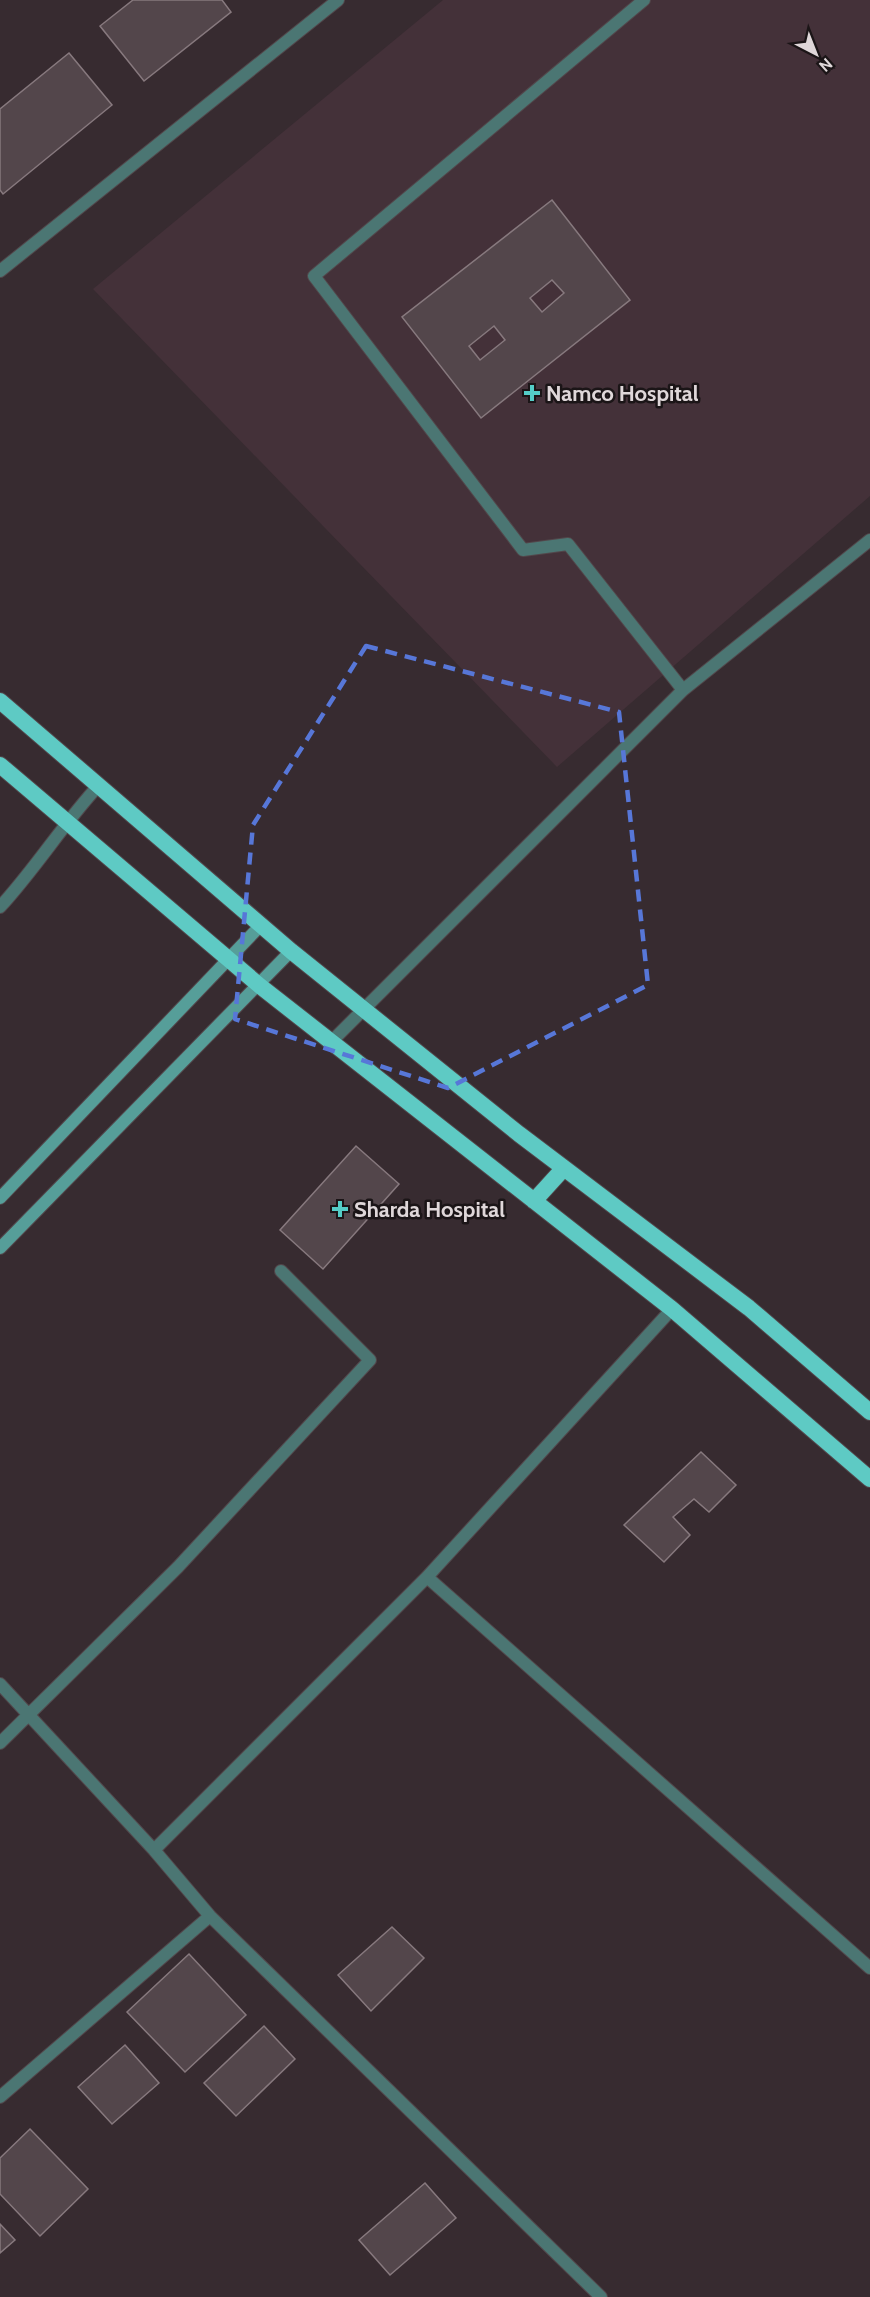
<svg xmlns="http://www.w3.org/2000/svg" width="870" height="2297" font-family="Cabin,sans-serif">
  <rect width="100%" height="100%" fill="#372b30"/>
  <!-- built -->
  <path fill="#443139" d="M 443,0 L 870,0 L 870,496 L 557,767 L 93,289 Z"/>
  <!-- building -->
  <path fill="#53464b" stroke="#87797e" stroke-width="1.5" fill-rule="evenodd" d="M 133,0 L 222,0 L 231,12 L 144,81 L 100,26 Z
    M 69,53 L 112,105 L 3,194 L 0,190 L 0,109 Z
    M 552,200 L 630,300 L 481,418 L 402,317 ZM 552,280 L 564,293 L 542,312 L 530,298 ZM 494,326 L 505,340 L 480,360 L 469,346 Z
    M 356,1146 L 399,1184 L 323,1269 L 280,1230 Z
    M 701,1452 L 736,1485 L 709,1512 L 694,1499 L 673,1517 L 690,1535 L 664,1562 L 624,1525 Z
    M 392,1927 L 424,1958 L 371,2011 L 338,1975 Z
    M 189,1954 L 246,2015 L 185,2072 L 127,2012 Z
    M 264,2026 L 295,2059 L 236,2116 L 204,2083 Z
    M 125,2045 L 159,2083 L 112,2124 L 78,2087 Z
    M 30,2129 L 88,2189 L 40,2236 L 0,2194 L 0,2158 Z
    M 425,2183 L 456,2218 L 390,2275 L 359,2240 Z
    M 0,2224 L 15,2240 L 0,2253 Z"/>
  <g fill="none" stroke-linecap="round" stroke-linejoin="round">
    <defs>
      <path id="service" d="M 0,907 C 36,868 63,824 99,785"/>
      <path id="minor" d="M 644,0 L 314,276 L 523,550 L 568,544 L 683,690
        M 0,271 L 338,0
        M 331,1042 L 683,690 L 870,540
        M 427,1577 L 870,1968
        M 0,1684 L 154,1850 L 210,1916 L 601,2297
        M 0,1743 L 178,1567 L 370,1360 L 281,1271
        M 154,1850 L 427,1577 L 672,1309
        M 0,2097 L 210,1916"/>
      <path id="secondary" d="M 0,1198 L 262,924
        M 0,1248 L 291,951"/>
      <path id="trunk" d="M 0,701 L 291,951 L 519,1134 L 749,1308 L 870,1412
        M 0,765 L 260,986 L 672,1309 L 870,1479
        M 534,1201 L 564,1168"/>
    </defs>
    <!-- service casing -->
    <use href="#service" stroke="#52474b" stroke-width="14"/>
    <!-- minor casing -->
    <use href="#minor" stroke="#52474b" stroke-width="14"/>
    <!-- secondary casing -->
    <use href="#secondary" stroke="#52474b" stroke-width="14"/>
    <!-- trunk casing -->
    <use href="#trunk" stroke="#52474b" stroke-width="18"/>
    <!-- service -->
    <use href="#service" stroke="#4b7673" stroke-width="12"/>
    <!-- minor -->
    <use href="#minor" stroke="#4b7673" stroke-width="12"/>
    <!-- secondary -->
    <use href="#secondary" stroke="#569e99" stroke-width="12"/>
    <!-- trunk -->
    <use href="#trunk" stroke="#5ecac4" stroke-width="16"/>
  </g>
  <!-- marked area -->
  <path fill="none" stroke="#5777d8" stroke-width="4.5" stroke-dasharray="12 8" stroke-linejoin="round" d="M 366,646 L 619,712 L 648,985 L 448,1088 L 235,1019 L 253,825 Z"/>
  <!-- markers -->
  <g fill="#54cdc7" stroke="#1b1517" stroke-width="2">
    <path d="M529 384h6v6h6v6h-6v6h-6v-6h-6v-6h6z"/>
    <path d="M337 1200h6v6h6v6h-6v6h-6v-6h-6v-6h6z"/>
  </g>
  <g text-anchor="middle" stroke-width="5" stroke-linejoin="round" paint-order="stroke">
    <!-- poi labels -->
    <g font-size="22" font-weight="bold" fill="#dfd7d9" stroke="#1b1517" text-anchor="start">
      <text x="546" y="401">Namco Hospital</text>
      <text x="354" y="1217">Sharda Hospital</text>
    </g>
  </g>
  <!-- north arrow -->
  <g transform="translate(816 54) rotate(138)" stroke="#1b1517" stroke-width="4.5" paint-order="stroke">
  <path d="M0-4.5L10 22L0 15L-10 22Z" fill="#dfd7d9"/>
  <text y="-9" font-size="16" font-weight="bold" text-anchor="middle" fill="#dfd7d9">N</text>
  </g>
</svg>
